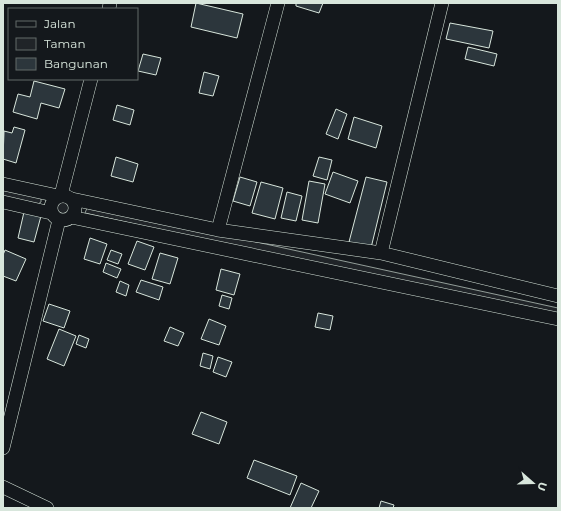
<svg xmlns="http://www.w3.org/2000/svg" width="561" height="511" font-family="Montserrat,sans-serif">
  <rect width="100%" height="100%" fill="#14181c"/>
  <!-- green -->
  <path fill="#202428" stroke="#939e99" d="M 3,187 L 41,198 L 41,202 L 38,204 L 3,198 Z
    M56 208a7 7 0 1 1 14 0a7 7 0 1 1-14 0Z
    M 92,206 L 558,308 L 558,319 L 85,213 L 87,208 Z"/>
  <!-- building -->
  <path fill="#2c363c" stroke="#d8e6dc" d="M 196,3 L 243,14 L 237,38 L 191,27 Z
    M 296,3 L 323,3 L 319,13 L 296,6 Z
    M 450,23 L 493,31 L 489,48 L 446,39 Z
    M 468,47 L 497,54 L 494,66 L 465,59 Z
    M 143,54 L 161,58 L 156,75 L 138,71 Z
    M 204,72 L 219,76 L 213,96 L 199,93 Z
    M 34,81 L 65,89 L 59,108 L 41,103 L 37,119 L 13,112 L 18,94 L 30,97 Z
    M 117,105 L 134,110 L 130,125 L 113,120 Z
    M 336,109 L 347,114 L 338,139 L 326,134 Z
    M 354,117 L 382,126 L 376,148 L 348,139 Z
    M 14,127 L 25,130 L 16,163 L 3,159 L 4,131 L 12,133 Z
    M 116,157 L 138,164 L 133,182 L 111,176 Z
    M 319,157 L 332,160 L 327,180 L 313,176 Z
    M 333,172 L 358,181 L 350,203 L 325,194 Z
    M 240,177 L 257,182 L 250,206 L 233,201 Z
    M 366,177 L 387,182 L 371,248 L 349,242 Z
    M 309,181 L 325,184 L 318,223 L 302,220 Z
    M 261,182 L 283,188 L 275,219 L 252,213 Z
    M 287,192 L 302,196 L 296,221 L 281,218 Z
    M 24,212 L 41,216 L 34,242 L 18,238 Z
    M 90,238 L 107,244 L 100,264 L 84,259 Z
    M 137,241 L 154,247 L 145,270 L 128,264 Z
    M 5,250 L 26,259 L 16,281 L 3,276 L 3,255 Z
    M 111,250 L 122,254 L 118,264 L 107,260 Z
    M 160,253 L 178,258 L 170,284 L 152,279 Z
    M 106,263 L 121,269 L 117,278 L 103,272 Z
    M 221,269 L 240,274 L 234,295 L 216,290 Z
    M 141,280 L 163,287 L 159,300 L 136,292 Z
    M 120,281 L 129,285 L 126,296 L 116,292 Z
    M 222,295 L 232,298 L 229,309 L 219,306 Z
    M 49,304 L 70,311 L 64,328 L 43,321 Z
    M 318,313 L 333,316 L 330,330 L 315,327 Z
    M 209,319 L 226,326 L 219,345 L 201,339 Z
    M 170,327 L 184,333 L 178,346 L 164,341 Z
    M 59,329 L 76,336 L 64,366 L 47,359 Z
    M 79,335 L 89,339 L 86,348 L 76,344 Z
    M 203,353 L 213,356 L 210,369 L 200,366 Z
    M 218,357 L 232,362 L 226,377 L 213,372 Z
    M 201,412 L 227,422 L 219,444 L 192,434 Z
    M 254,460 L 297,476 L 290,495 L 247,478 Z
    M 301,483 L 319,491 L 311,508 L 290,508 Z
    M 381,501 L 394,505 L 393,508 L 379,508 Z"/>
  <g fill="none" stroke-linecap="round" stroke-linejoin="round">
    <defs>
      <path id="minor" d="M 109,9 L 110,3
        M 3,184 L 58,196
        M 61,195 L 91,79
        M51 208a12 12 0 1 1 24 0a12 12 0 1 1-24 0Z
        M 72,199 L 218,230 L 381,253 L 558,296
        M 3,202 L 51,213
        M 71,217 L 558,319
        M 218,230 L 278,3
        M 381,253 L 442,3
        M 3,448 L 59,220
        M 3,487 L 47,508"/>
    </defs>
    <!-- minor casing -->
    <use href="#minor" stroke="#d8e6dc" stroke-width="14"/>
    <!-- minor -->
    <use href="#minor" stroke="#14181c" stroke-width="13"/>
  </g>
  <!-- border -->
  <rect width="561" height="511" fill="none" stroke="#d8e6dc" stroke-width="8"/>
  <!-- legend -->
  <rect x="8" y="8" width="130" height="72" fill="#14181c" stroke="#626a69"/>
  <rect x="16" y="21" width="20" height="6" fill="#14181c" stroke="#626a69"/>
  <text x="44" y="28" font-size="12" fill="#d8e6dc">Jalan</text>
  <rect x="16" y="38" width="20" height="12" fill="#202428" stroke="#626a69"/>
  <text x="44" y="48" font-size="12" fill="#d8e6dc">Taman</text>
  <rect x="16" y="58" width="20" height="12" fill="#2c363c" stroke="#626a69"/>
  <text x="44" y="68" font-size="12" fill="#d8e6dc">Bangunan</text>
  <!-- north arrow -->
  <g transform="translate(533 483) rotate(110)" stroke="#14181c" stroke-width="3" paint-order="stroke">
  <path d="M0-3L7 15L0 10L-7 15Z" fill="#d8e6dc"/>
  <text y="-6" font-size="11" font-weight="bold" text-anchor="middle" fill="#d8e6dc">U</text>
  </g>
</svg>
